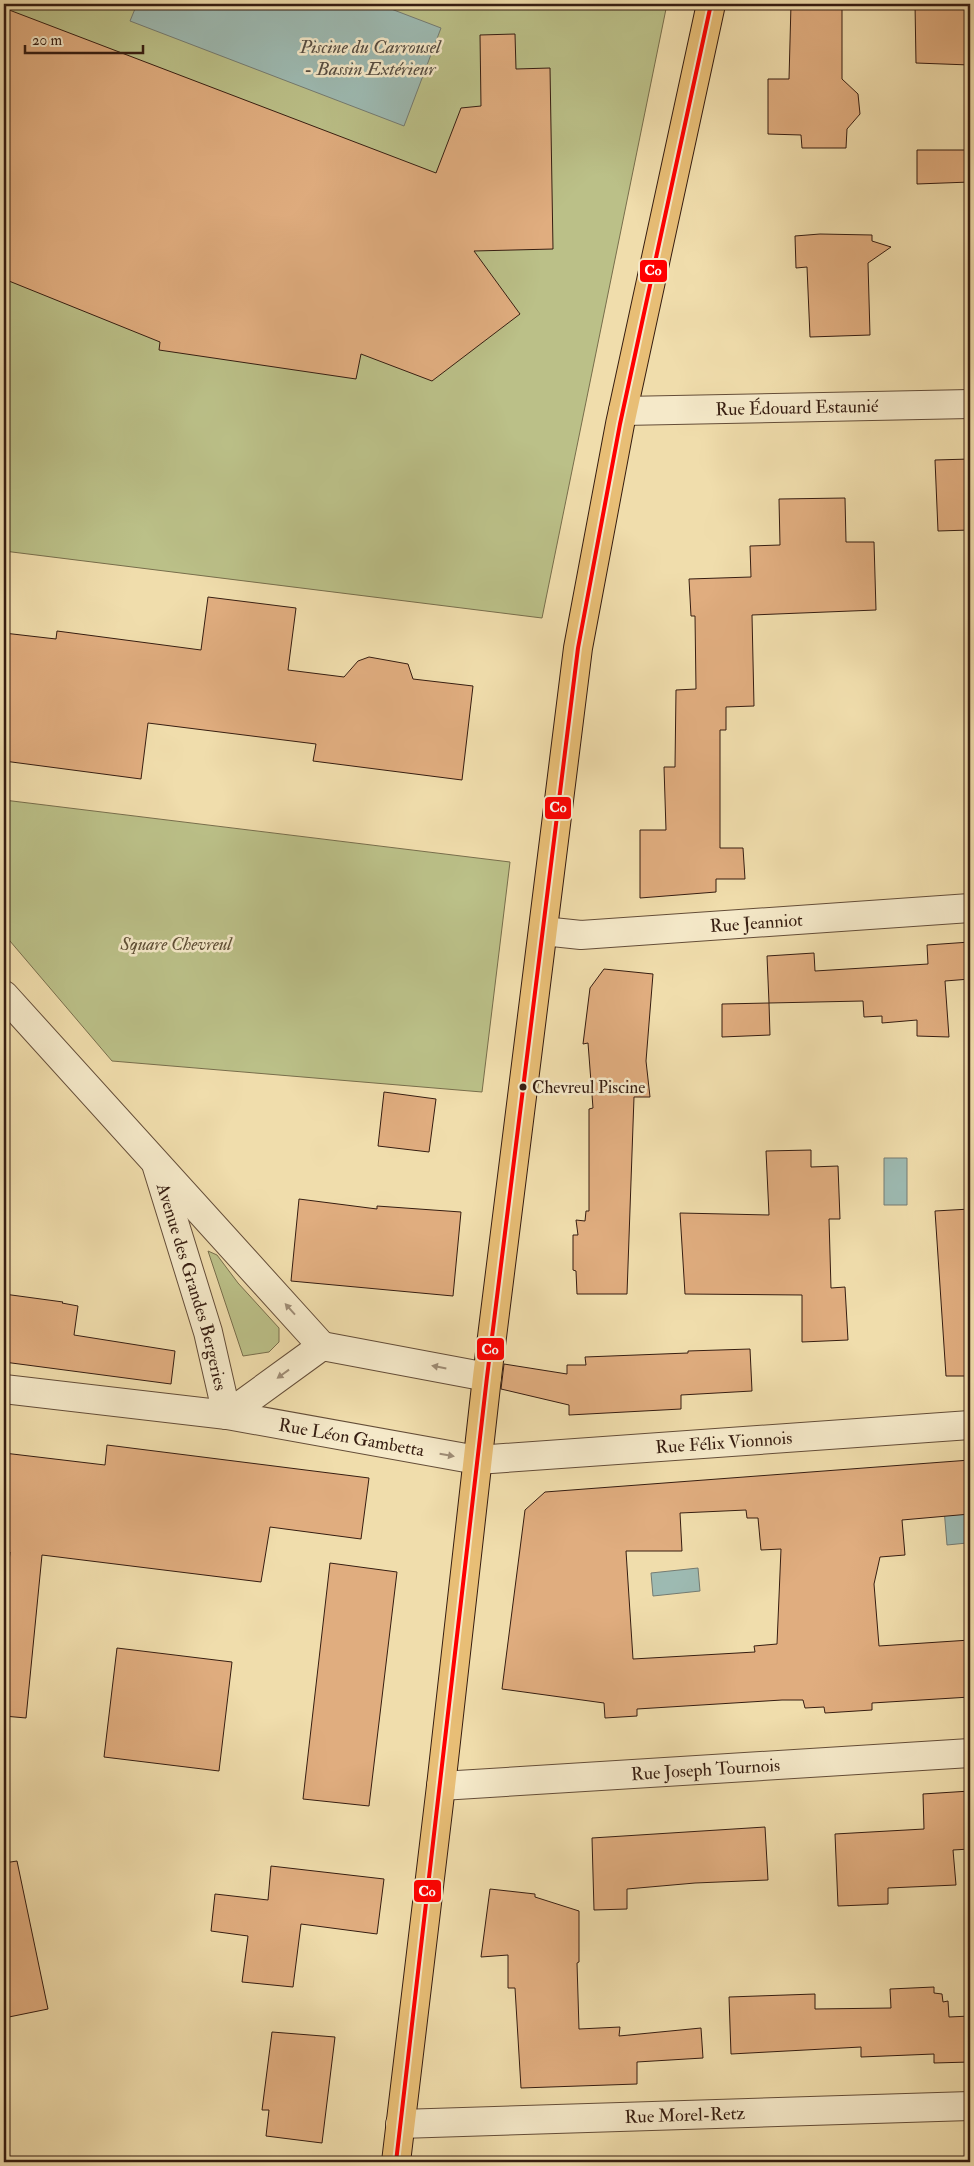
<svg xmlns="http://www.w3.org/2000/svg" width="974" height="2166" font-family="'IM FELL Double Pica',serif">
  <rect width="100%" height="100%" fill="#f0ddac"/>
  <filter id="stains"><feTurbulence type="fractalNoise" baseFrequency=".004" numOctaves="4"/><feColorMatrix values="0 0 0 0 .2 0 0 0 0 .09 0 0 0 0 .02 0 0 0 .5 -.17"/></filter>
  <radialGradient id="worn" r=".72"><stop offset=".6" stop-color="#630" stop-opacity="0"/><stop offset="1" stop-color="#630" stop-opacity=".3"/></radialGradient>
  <!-- green -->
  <path fill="#bbc088" stroke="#786e4c" d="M 4,4 L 667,4 L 542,618 L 4,551 Z
    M 4,800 L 510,862 L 482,1092 L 112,1061 L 4,934 Z
    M 208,1251 L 217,1255 L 238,1283 L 279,1328 L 279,1342 L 269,1352 L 243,1356 Z"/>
  <!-- water -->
  <path fill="#9dbab2" stroke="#747b72" d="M 137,4 L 378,4 L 441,28 L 404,126 L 130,21 Z
    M 884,1158 L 907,1158 L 907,1205 L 884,1205 Z
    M 964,1495 L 967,1543 L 947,1545 L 943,1496 Z
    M 698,1568 L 700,1591 L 653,1596 L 651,1573 Z"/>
  <!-- building -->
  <path fill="#e0ad7f" stroke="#361d11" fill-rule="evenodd" d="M 791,4 L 842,4 L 842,79 L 858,94 L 860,114 L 847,129 L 846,148 L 802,148 L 801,135 L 768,134 L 768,79 L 789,79 Z
    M 915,4 L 970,4 L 970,65 L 916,63 Z
    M 4,8 L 436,173 L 461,108 L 481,106 L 480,35 L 515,34 L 516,69 L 550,68 L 553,249 L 474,251 L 520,314 L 432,381 L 361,354 L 356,379 L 159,350 L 160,342 L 4,279 Z
    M 917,150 L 970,150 L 970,182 L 917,184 Z
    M 820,234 L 872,235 L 872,241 L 891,247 L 868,263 L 870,335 L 810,337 L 807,267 L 796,268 L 795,236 Z
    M 970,459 L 970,530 L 938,531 L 935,460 Z
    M 845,498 L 846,542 L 874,542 L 876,610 L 752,615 L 754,706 L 726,707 L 726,730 L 720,730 L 720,848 L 743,848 L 745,879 L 716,879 L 716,892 L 640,898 L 640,830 L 666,830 L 664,767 L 675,767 L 676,690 L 696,689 L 695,616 L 691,616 L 689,579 L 751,577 L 750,546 L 780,545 L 779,499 Z
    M 208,597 L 296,608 L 288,670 L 344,677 L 358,661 L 369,657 L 408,664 L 413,679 L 473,686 L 462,780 L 313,761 L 316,744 L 148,723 L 141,779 L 4,761 L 4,633 L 56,639 L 57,631 L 201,650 Z
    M 970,942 L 970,979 L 945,981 L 949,1037 L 917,1036 L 917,1020 L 882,1023 L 882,1016 L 864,1017 L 863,1001 L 769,1003 L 767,956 L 814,953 L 815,971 L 928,964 L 927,945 Z
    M 604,969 L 653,974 L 646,1061 L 650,1097 L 634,1097 L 627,1294 L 577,1294 L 576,1271 L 573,1270 L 573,1235 L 578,1235 L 576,1220 L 585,1221 L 586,1211 L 589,1211 L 589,1109 L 593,1108 L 588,1043 L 583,1044 L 590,988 Z
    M 769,1003 L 770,1035 L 722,1037 L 722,1004 Z
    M 384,1092 L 436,1099 L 429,1152 L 378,1146 Z
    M 811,1150 L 811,1167 L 838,1166 L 840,1219 L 829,1219 L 831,1288 L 845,1287 L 848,1340 L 802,1342 L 802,1295 L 685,1294 L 680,1213 L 769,1215 L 766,1151 Z
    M 299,1199 L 377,1209 L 377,1206 L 461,1212 L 453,1296 L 291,1281 Z
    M 970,1209 L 970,1376 L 946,1376 L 935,1211 Z
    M 4,1294 L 63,1302 L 62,1303 L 78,1306 L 74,1335 L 175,1351 L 171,1384 L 4,1362 Z
    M 750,1349 L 752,1391 L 681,1395 L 681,1409 L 569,1415 L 569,1405 L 501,1389 L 504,1364 L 567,1374 L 567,1365 L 586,1365 L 585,1357 L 688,1353 L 688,1351 Z
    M 107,1445 L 369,1478 L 361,1539 L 270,1527 L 261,1582 L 42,1555 L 26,1718 L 4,1716 L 4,1614 L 10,1552 L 4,1552 L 4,1453 L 105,1465 Z
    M 970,1460 L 970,1514 L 902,1520 L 905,1555 L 880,1557 L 874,1584 L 879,1646 L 970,1640 L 970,1697 L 872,1703 L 872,1710 L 825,1713 L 824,1707 L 805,1708 L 803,1700 L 782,1700 L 637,1709 L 637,1716 L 605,1718 L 604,1703 L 502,1689 L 525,1510 L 545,1492 ZM 746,1510 L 747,1518 L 758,1518 L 761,1550 L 781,1549 L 777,1644 L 754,1646 L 755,1652 L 633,1659 L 626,1551 L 682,1551 L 680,1513 Z
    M 330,1563 L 397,1572 L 369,1806 L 303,1799 Z
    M 117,1648 L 232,1662 L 219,1771 L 104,1757 Z
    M 970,1791 L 970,1849 L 953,1850 L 956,1885 L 888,1888 L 888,1904 L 838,1906 L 835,1834 L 924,1829 L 923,1794 Z
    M 765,1827 L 768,1880 L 695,1883 L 627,1889 L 627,1909 L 594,1910 L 592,1838 Z
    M 17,1861 L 48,2009 L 4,2018 L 4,1863 Z
    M 271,1866 L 384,1879 L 377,1934 L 301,1924 L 293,1987 L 242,1982 L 248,1936 L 211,1931 L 215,1894 L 268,1900 Z
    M 490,1889 L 535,1894 L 535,1897 L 579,1911 L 579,1962 L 577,1963 L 579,2029 L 620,2027 L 619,2036 L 701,2028 L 703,2058 L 637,2062 L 637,2084 L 521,2088 L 515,1988 L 508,1988 L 508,1955 L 481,1957 Z
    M 934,1987 L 934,1993 L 942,1994 L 943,2002 L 948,2001 L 949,2017 L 970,2016 L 970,2062 L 934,2063 L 934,2054 L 861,2057 L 861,2047 L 731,2054 L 729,1997 L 815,1994 L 815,2009 L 891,2008 L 890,1989 Z
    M 272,2032 L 335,2037 L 322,2143 L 266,2136 L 269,2110 L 262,2110 Z"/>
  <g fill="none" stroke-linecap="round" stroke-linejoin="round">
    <defs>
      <g id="minor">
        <path id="s1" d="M 623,411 L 970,404"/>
        <path id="s2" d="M 543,931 L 581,935 L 970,908"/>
        <path d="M 4,995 L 322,1346"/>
        <path id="s3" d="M 157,1167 L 208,1332 L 227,1415"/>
        <path id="s4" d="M 4,1389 L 227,1415 L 477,1460 L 970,1425"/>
        <path d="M 227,1415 L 322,1346 L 487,1377"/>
        <path id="s5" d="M 441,1786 L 970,1753"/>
        <path id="s6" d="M 400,2124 L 970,2106"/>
      </g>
      <path id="major" d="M 396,2162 L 441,1786 L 487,1377 L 578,648 L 620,424 L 711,4"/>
    </defs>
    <!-- minor casing -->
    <use href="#minor" stroke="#644d38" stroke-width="30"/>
    <!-- major casing -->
    <use href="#major" stroke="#361d11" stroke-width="30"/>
    <!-- minor -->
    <use href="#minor" stroke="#f5e9c9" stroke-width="28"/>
    <!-- major -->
    <use href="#major" stroke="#e8be76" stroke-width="28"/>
    <defs>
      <path id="bus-1" d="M 396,2162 L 487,1377 L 578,648 L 620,424 L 711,4"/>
    </defs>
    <!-- bus-1 casing -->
    <use href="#bus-1" stroke="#f5e9c9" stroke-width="8"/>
    <!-- bus-1 -->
    <use href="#bus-1" stroke="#f00" stroke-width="4"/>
  </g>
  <!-- one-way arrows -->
  <defs><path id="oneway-solid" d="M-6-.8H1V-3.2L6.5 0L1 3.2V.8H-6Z" transform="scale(1.25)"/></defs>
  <g fill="#9f8d76">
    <use href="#oneway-solid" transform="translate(290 1309) rotate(-132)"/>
    <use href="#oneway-solid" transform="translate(439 1367) rotate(-169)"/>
    <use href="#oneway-solid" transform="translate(283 1374) rotate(144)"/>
    <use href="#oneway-solid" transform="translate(447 1455) rotate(10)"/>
  </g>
  <!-- markers -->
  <circle fill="#361d11" stroke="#f5e9c9" stroke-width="2" cx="523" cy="1087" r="4.5"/>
  <g text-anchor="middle" stroke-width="5" stroke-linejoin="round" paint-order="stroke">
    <!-- bus labels -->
    <g font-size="17" fill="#361d11" stroke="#f5e9c9" text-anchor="start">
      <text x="532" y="1093">Chevreul Piscine</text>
    </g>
    <!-- street labels -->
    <g font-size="18" fill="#361d11" stroke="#f5e9c9">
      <text dy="6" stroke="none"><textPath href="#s1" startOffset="174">Rue Édouard Estaunié</textPath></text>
      <text dy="6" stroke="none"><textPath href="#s2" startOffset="214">Rue Jeanniot</textPath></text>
      <text dy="6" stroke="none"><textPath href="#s3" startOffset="125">Avenue des Grandes Bergeries</textPath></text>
      <text dy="6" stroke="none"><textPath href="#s4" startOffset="351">Rue Léon Gambetta</textPath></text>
      <text dy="6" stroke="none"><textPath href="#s4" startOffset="726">Rue Félix Vionnois</textPath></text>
      <text dy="6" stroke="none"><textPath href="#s5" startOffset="265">Rue Joseph Tournois</textPath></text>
      <text dy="6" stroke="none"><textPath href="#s6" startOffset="285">Rue Morel-Retz</textPath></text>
    </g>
    <!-- park labels -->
    <g font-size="18" font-style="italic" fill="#5e4e35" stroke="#f5e9c9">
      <text x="176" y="950">Square Chevreul</text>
    </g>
    <!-- water labels -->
    <g font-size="19" font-style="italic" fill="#554c41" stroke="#f5e9c9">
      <text x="370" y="53">Piscine du Carrousel<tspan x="370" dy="22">- Bassin Extérieur</tspan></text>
    </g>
  </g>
  <g stroke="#f5e9c9" stroke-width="2">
    <rect x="639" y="259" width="29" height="24" rx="5" fill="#f00"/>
    <rect x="544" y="796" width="28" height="24" rx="5" fill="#f00"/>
    <rect x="476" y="1337" width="29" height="24" rx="5" fill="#f00"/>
    <rect x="413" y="1879" width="29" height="24" rx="5" fill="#f00"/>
  </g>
  <g font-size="14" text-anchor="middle" font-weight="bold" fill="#fff">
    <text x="653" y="275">Co</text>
    <text x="558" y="812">Co</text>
    <text x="490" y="1354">Co</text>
    <text x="427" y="1896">Co</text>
  </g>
  <!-- margin -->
  <rect width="974" height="2166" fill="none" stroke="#f0ddac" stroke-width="20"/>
  <rect x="5" y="5" width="964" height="2156" fill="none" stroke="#361d11" stroke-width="2.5"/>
  <rect x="10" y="10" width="954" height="2146" fill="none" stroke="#361d11"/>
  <!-- scale -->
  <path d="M25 45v8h118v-8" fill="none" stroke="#361d11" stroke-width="2.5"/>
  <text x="32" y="45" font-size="15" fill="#361d11" stroke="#f5e9c9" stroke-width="4" paint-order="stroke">20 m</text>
  <rect width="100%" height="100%" filter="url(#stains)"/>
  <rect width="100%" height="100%" fill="url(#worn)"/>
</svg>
